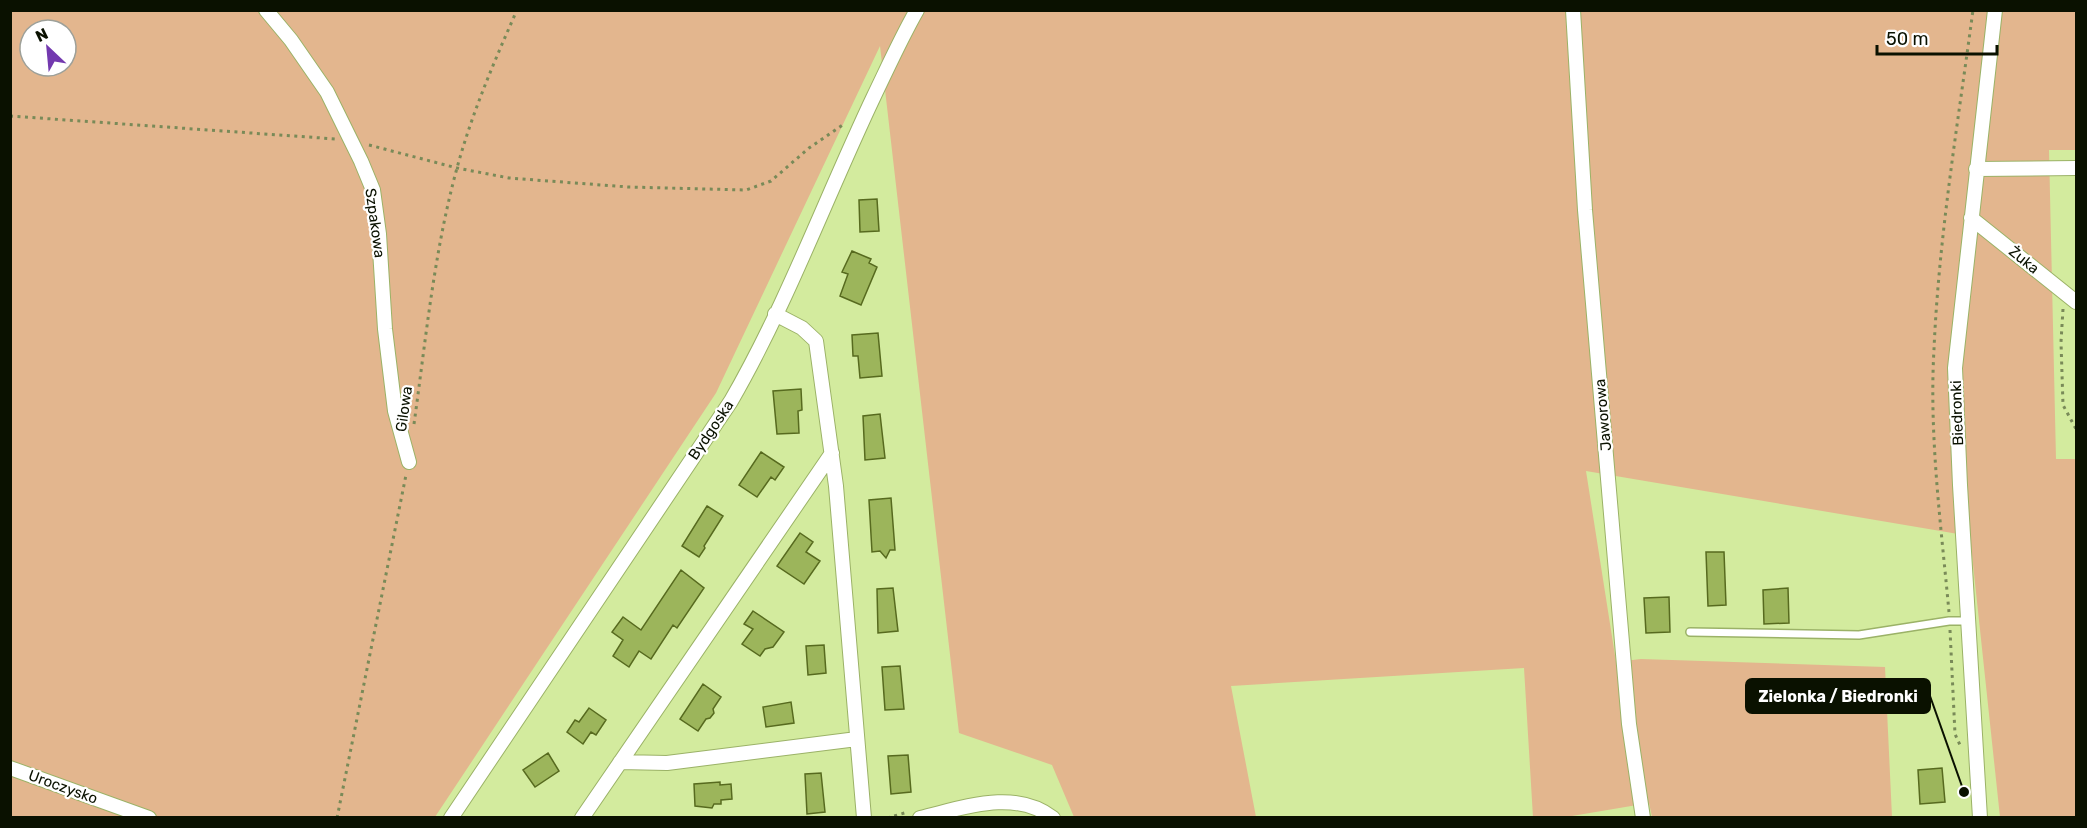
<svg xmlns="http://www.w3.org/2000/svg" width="2087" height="828" font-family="Rubik,sans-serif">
  <rect width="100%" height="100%" fill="#d3eb9e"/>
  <!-- green -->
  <path fill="#e3b68e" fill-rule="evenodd" d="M 10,11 L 2076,11 L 2076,150 L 2049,150 L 2056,459 L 2076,459 L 2076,817 L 2000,817 L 1970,536 L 1586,471 L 1616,662 L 1641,659 L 1885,667 L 1892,817 L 1652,817 L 1649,803 L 1566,817 L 1533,817 L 1524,668 L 1231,686 L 1256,817 L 1074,817 L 1052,765 L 959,733 L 880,46 L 716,393 L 435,817 L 11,817 ZM 30,30 L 66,30 L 66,66 L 30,66 Z"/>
  <!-- building -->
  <path fill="#9cb55b" stroke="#576a1f" stroke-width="1.5" d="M 877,199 L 879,231 L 860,232 L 859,200 Z
    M 852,251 L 871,259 L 869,263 L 877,267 L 861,305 L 840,296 L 848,274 L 842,272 Z
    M 878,333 L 882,376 L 860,378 L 858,356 L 853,356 L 852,335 Z
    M 801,389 L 802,410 L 798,411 L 799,433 L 777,434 L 773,391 Z
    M 880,414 L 885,458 L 865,460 L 863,416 Z
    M 761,452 L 784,467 L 775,480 L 771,477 L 757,497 L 739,485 Z
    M 891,498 L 895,550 L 890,550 L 886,558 L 880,551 L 872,552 L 869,500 Z
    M 707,506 L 723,516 L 704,546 L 705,548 L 699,557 L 682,546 Z
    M 800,533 L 813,542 L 806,552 L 820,561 L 804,584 L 777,566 Z
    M 1706,552 L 1724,552 L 1726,605 L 1708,606 Z
    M 681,570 L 704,588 L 677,628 L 673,625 L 651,659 L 639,651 L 629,667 L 613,656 L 623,640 L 612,632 L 623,617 L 641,630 Z
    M 893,588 L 898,631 L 878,633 L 877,589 Z
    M 1788,588 L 1789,623 L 1764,624 L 1763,590 Z
    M 1669,597 L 1670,632 L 1646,633 L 1644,598 Z
    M 753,611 L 784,632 L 773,647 L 765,649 L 760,656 L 742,644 L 753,629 L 744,624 Z
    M 824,645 L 826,673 L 808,675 L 806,646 Z
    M 900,666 L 904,709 L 885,710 L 882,667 Z
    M 703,684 L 721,697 L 713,709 L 714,713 L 710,718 L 706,719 L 698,731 L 680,719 Z
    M 791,702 L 794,723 L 766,727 L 763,707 Z
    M 589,708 L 606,720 L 596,735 L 591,732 L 583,744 L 567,732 L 575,720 L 579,722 Z
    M 548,753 L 559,771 L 535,787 L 523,770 Z
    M 908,755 L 911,792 L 891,794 L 888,756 Z
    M 1942,768 L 1945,802 L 1920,804 L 1918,770 Z
    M 821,773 L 825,812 L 807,814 L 805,774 Z
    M 720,782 L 720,785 L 731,784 L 732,799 L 721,800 L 721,804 L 714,804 L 712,808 L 695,806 L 694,784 Z"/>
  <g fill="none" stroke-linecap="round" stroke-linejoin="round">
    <defs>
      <path id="service" d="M 1690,632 L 1859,635 L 1949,621 L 1969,621"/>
      <path id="minor" d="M 266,10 L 291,40 L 327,92 L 361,161 L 373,190 L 379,234 L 385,329 L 395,411 L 409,462
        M 1573,10 L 1585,210 L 1629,724 L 1643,818
        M 1976,169 L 2076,168
        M 1971,218 L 2076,302
        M 775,314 L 802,328 L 816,341 L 836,486 L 864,818
        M 620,762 L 667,763 L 857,739
        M 10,768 L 149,818
        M 451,818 L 731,401 C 787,304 826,197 874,96 C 888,67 901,38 917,10
        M 582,818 L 832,453
        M 920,818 C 963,808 1014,788 1053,818
        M 1980,818 L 1960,485 L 1955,368 L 1995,10"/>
    </defs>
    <!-- service casing -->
    <use href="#service" stroke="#9bb267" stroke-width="10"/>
    <!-- minor casing -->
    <use href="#minor" stroke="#9bb267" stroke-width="16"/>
    <!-- path -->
    <path stroke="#798a58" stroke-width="3" stroke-dasharray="3 4.5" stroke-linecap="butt" d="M 10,116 L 336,139
      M 369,145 L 457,168 L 509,178 L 628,187 L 746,190 L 771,181 L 809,148 L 844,124
      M 2063,309 L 2061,342 L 2063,405 L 2076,429
      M 414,424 C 426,338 434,252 457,168 C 472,113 494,62 517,10
      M 1949,612 C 1941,525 1929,436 1934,349 C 1939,235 1958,123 1973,10
      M 1950,630 L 1955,734 L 1960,745
      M 337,818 L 406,475
      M 887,818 L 908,812"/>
    <!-- service -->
    <use href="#service" stroke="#fff" stroke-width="7"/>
    <!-- minor -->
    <use href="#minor" stroke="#fff" stroke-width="14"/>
  </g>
  <g text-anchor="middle" stroke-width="4.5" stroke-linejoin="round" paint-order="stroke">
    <!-- street labels -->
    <g font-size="15" fill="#0a1100" stroke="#fff">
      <text transform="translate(375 223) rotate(82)" y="5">Szpakowa</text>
      <text transform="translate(2024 260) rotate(39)" y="5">Żuka</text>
      <text transform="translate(404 409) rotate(-82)" y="5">Gilowa</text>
      <text transform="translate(1957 413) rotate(-92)" y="5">Biedronki</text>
      <text transform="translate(1603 415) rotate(-95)" y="5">Jaworowa</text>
      <text transform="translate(711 430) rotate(-56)" y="5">Bydgoska</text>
      <text transform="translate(63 787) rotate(20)" y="5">Uroczysko</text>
    </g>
  </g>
  <!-- callouts -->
  <path fill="none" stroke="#0a1100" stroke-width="2" d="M1964 792L1930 696"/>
  <circle fill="#0a1100" stroke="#fff" stroke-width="2" cx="1964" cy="792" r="6"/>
  <rect fill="#0a1100" stroke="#0a1100" stroke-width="2" x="1746" y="679" width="184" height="34" rx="6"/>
  <g font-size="16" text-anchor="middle" font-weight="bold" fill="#fff">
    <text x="1838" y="702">Zielonka / Biedronki</text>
  </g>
  <!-- border -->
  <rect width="2087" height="828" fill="none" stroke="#0a1100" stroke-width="24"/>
  <!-- north arrow -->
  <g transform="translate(48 48) rotate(334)"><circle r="28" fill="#ffffff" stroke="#9da099" stroke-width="1.5"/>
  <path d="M0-4.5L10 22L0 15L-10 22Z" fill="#7339af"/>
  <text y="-9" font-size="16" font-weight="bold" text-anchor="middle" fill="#0a1100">N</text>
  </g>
  <!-- scale -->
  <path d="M1877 45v9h120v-9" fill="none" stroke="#0a1100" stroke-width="3"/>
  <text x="1886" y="45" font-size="18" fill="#0a1100" stroke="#ffffff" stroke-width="4.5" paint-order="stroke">50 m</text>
</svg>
